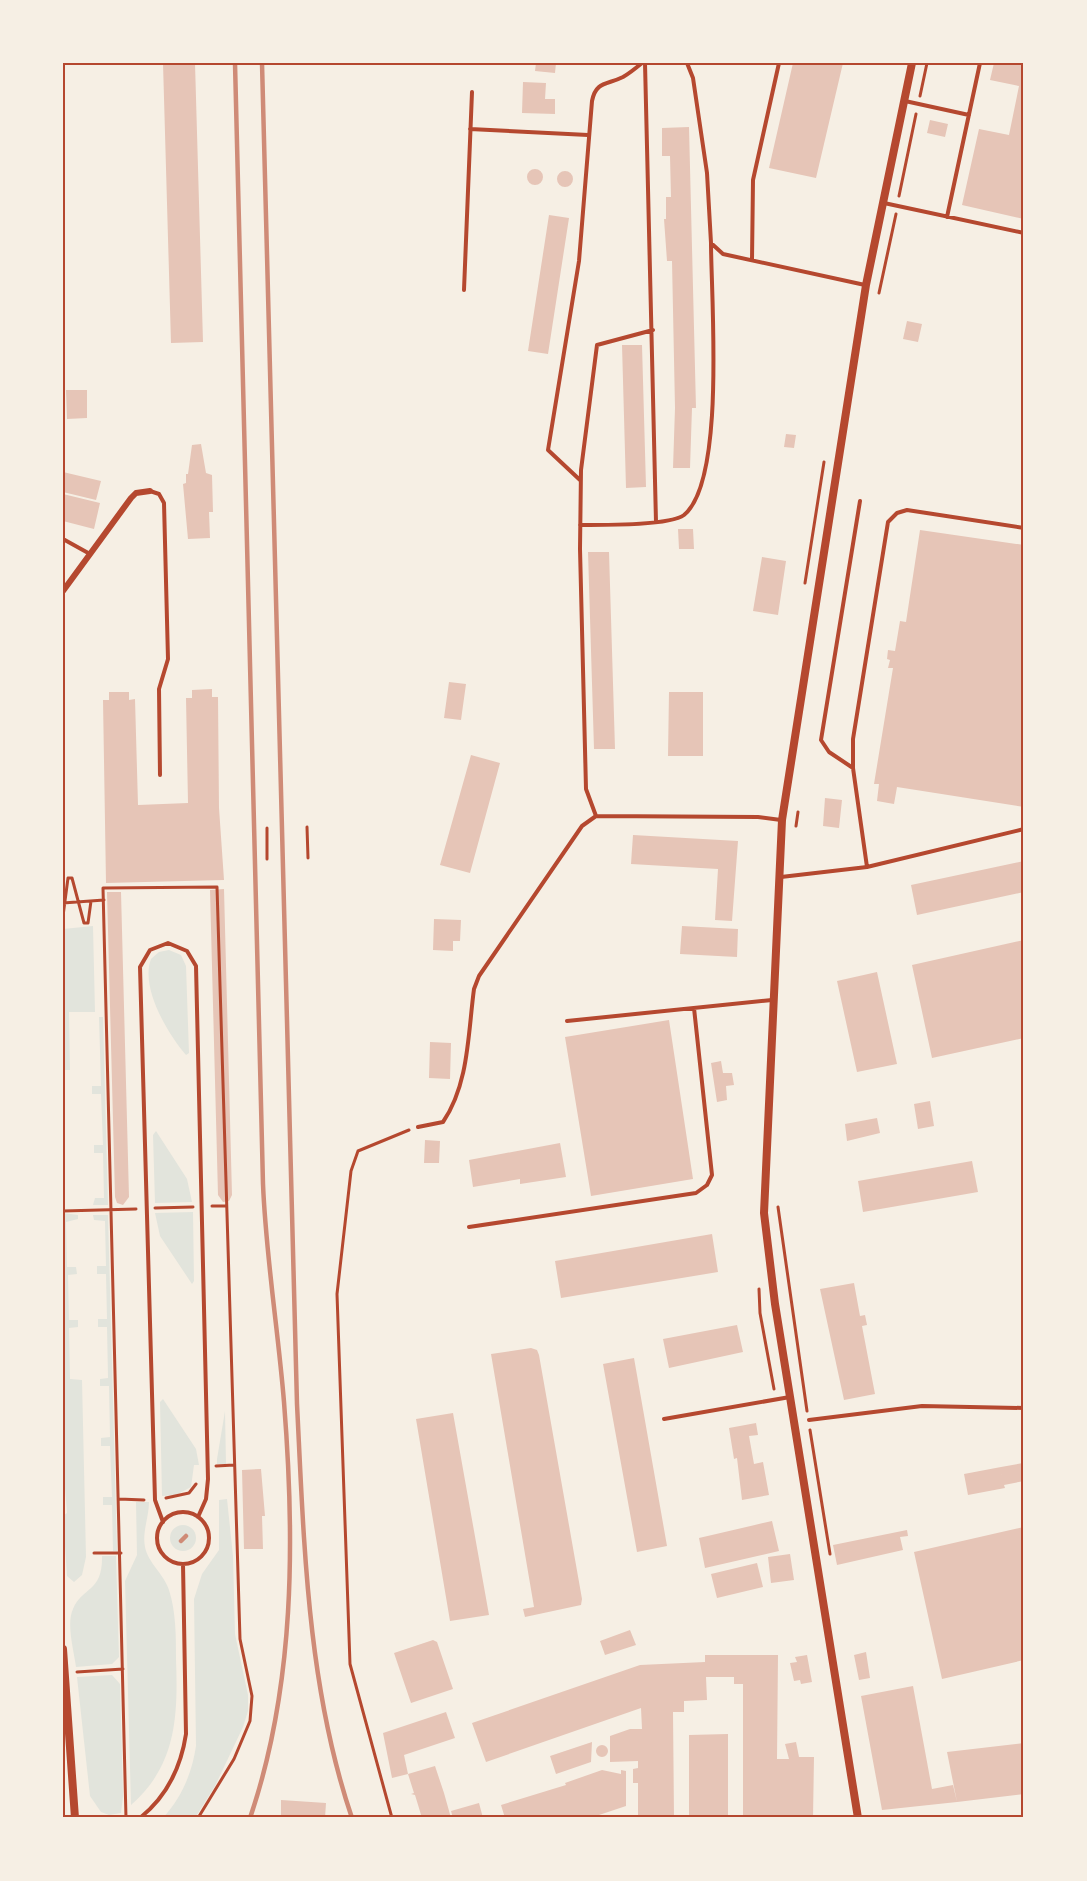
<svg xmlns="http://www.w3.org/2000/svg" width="1087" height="1881" font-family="Raleway,sans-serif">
  <rect width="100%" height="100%" fill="#f6efe4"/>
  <!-- green -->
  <path fill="#e2e4dc" d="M 93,926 L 95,1012 L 69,1012 L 70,1070 L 63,1070 L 63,929 Z
    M 169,950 L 181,955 L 186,966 L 189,1053 L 186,1055 C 168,1034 140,988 151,959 L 159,952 Z
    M 99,1017 L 103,1017 L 108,1205 L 93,1205 L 95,1198 L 104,1198 L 103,1153 L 94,1153 L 94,1145 L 103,1145 L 101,1094 L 92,1094 L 92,1086 L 101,1086 Z
    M 156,1131 L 187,1179 L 192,1202 L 155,1203 L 153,1135 Z
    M 193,1212 L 194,1281 L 192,1284 L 160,1236 L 155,1213 Z
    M 63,1213 L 78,1215 L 78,1219 L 66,1222 L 67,1267 L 76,1267 L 77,1274 L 68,1275 L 69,1320 L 78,1320 L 78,1327 L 69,1328 L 70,1379 L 82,1380 L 86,1557 L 82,1575 L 74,1582 L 67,1576 L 63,1516 L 67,1513 L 63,1463 Z
    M 93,1215 L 108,1215 L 117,1551 L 113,1551 L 112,1505 L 103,1505 L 103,1497 L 112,1497 L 110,1446 L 101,1446 L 101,1438 L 110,1437 L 109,1386 L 100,1386 L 100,1379 L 108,1378 L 107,1327 L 98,1327 L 98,1319 L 107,1319 L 106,1274 L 97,1274 L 97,1266 L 106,1266 L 105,1221 L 94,1220 Z
    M 163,1399 L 196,1449 L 199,1465 L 194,1465 L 191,1487 L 176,1495 L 162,1496 L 160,1402 Z
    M 225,1411 L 226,1464 L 217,1464 L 217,1459 Z
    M 227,1499 L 233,1556 L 235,1634 L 248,1695 L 248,1711 L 243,1727 L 215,1786 L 195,1818 L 163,1818 C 182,1797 192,1773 196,1746 L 194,1599 L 202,1574 L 219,1550 L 219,1500 Z
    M 136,1502 L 149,1502 C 149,1517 142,1532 145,1547 C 148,1563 164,1574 169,1590 C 176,1612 176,1636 176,1659 C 178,1715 177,1765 131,1805 L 125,1581 L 137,1555 Z
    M170 1538a13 13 0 1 1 26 0a13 13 0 1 1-26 0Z
    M 102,1556 L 116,1556 L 119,1657 L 112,1664 L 76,1667 C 74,1651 66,1624 73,1609 C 82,1587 103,1592 102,1556 Z
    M 112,1675 L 120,1684 L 123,1796 L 121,1813 L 109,1815 L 101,1812 L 90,1796 L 77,1677 Z"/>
  <!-- building -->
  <path fill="#e6c5b7" d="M 163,63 L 195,63 L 203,342 L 171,343 Z
    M 536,63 L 556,63 L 555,73 L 535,71 Z
    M 793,63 L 843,63 L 816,178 L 769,168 Z
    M 994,63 L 1024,63 L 1024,219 L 962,205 L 979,129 L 1009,135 L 1019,86 L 990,80 Z
    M 523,82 L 546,83 L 545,99 L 555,99 L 555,114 L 522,113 Z
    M 930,120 L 948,124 L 945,137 L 927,133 Z
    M 689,127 L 696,408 L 692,408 L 690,468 L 673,468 L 675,408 L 672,261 L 667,261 L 664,219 L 666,219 L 666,197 L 671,197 L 670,156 L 662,156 L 662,128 Z
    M527 177a8 8 0 1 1 16 0a8 8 0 1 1-16 0Z
    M557 179a8 8 0 1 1 16 0a8 8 0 1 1-16 0Z
    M 549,215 L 569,218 L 548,354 L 528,351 Z
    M 907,321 L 922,324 L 918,342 L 903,339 Z
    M 622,345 L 642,345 L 646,487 L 626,488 Z
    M 66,390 L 87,390 L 87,418 L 67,419 Z
    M 786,434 L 796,435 L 794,448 L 784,447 Z
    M 201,444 L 206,473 L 212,475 L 213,512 L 209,512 L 210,538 L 188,539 L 183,484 L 186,483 L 186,474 L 188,474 L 192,445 Z
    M 63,472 L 101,481 L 96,500 L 63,492 Z
    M 63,494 L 100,503 L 94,529 L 63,521 Z
    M 678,529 L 693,529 L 694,549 L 679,549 Z
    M 920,530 L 1024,545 L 1024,807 L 897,787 L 894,804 L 877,801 L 879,784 L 874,784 L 893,668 L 888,668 L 890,660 L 887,659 L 888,650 L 895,651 L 900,621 L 906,622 Z
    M 588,552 L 609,552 L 615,749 L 594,749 Z
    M 762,557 L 786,561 L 778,615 L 753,611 Z
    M 449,682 L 466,684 L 461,720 L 444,718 Z
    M 212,689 L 212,697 L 218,697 L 219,808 L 224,880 L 106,883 L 103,700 L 109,700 L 109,692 L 129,692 L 129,700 L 135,699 L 138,805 L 188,803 L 186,698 L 192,698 L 192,690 Z
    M 669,692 L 703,692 L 703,756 L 668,756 Z
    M 471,755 L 500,763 L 470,873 L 440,865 Z
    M 825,798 L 842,800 L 839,828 L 823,826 Z
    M 633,835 L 738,841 L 732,921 L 715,920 L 718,869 L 631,864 Z
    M 1024,861 L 1024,892 L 917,915 L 911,885 Z
    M 224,889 L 232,1195 L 229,1201 L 223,1202 L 218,1195 L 210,890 Z
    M 107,892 L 121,892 L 129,1197 L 123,1205 L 117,1203 L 115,1197 Z
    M 434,919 L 461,920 L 460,941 L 453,941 L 453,951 L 433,950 Z
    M 682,926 L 738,929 L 737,957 L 680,954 Z
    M 1024,940 L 1024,1038 L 932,1058 L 912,965 Z
    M 877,972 L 897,1064 L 857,1072 L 837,981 Z
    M 669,1020 L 693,1179 L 591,1196 L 565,1037 Z
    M 430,1042 L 451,1043 L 450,1079 L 429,1078 Z
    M 721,1061 L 723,1073 L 732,1073 L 734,1085 L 726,1086 L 727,1100 L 717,1102 L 711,1063 Z
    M 930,1101 L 934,1126 L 918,1129 L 914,1104 Z
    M 877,1118 L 880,1133 L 847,1141 L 845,1124 Z
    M 425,1140 L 440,1141 L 439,1163 L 424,1163 Z
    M 560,1143 L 566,1177 L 520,1184 L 520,1179 L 473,1187 L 469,1160 Z
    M 972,1161 L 978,1192 L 863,1212 L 858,1181 Z
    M 712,1234 L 718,1272 L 561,1298 L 555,1261 Z
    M 854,1283 L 860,1316 L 865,1315 L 867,1325 L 862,1326 L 875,1394 L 844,1400 L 820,1289 Z
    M 737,1325 L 743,1352 L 669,1368 L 663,1339 Z
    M 531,1348 L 537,1350 L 539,1355 L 582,1599 L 581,1605 L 525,1617 L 523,1609 L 534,1607 L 491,1354 Z
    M 634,1358 L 667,1546 L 637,1552 L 603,1364 Z
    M 453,1413 L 489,1615 L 450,1621 L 416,1419 Z
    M 756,1423 L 758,1435 L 749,1436 L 754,1464 L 763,1462 L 769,1495 L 742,1500 L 737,1458 L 734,1459 L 729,1428 Z
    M 1023,1463 L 1024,1481 L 1004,1485 L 1005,1488 L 968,1495 L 964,1474 L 1001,1467 L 1002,1475 L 1001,1467 Z
    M 261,1469 L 265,1516 L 262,1516 L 263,1549 L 244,1549 L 242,1470 Z
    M 772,1521 L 779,1551 L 705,1568 L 699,1538 Z
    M 1024,1527 L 1024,1660 L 942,1679 L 914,1552 Z
    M 907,1530 L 908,1536 L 900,1537 L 903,1550 L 837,1565 L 833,1545 Z
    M 790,1554 L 794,1580 L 771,1583 L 768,1557 Z
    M 757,1563 L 763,1587 L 717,1598 L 711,1574 Z
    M 630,1630 L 636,1645 L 605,1655 L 600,1641 Z
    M 433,1640 L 437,1642 L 453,1689 L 411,1703 L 394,1653 Z
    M 866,1652 L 870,1678 L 859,1680 L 854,1655 Z
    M 705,1655 L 778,1655 L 777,1759 L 789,1759 L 785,1744 L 796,1742 L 799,1757 L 814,1757 L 813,1818 L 743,1818 L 743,1684 L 734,1684 L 734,1677 L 706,1677 L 707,1700 L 684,1701 L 684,1712 L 673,1712 L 674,1818 L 638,1818 L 638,1783 L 633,1783 L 633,1769 L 638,1768 L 638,1761 L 610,1762 L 610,1736 L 630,1729 L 642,1729 L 641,1708 L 486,1762 L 472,1723 L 640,1665 L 705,1662 Z
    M 807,1655 L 812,1682 L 801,1684 L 800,1680 L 794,1681 L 790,1663 L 797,1662 L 795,1657 Z
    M 913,1686 L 932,1789 L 953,1785 L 957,1802 L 882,1810 L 861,1696 Z
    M 446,1712 L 455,1738 L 404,1755 L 408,1774 L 392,1778 L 383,1733 Z
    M 728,1734 L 728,1818 L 689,1818 L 689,1735 Z
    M 592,1742 L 591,1762 L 556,1774 L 550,1756 Z
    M 1024,1743 L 1024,1794 L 957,1802 L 947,1752 Z
    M596 1751a6 6 0 1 1 12 0a6 6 0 1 1-12 0Z
    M 435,1766 L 444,1793 L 451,1818 L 422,1818 L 415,1795 L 411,1794 L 414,1793 L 408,1774 Z
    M 602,1770 L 621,1774 L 621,1770 L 626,1771 L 626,1806 L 590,1818 L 505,1818 L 501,1805 L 566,1785 L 565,1783 Z
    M 281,1800 L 326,1803 L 325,1818 L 281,1817 Z
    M 479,1803 L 483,1818 L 453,1818 L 451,1811 Z"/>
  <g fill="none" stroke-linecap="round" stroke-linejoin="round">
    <!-- path -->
    <path stroke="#b5482f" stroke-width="3" d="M 920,96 L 927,63
      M 899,196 L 916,114
      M 879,293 L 896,214
      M 805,583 L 824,462
      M 796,826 L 798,812
      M 307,827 L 308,858
      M 267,828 L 267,859
      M 63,903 L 104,900
      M 63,916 L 68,878 L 72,878 L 84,923 L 88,923 L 91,901
      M 212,1206 L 225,1206
      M 778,1207 L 807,1411
      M 155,1208 L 193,1207
      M 63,1211 L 136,1209
      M 759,1289 L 760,1313 L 774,1389
      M 810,1430 L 830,1554
      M 216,1466 L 234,1465
      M 166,1498 L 189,1493 L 196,1484
      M 119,1499 L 144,1500
      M 94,1553 L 121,1553
      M 77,1672 L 123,1669
      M 126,1818 L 103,888 L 217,887 L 240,1639 L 252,1696 L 250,1721 L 234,1759 L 198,1818
      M 392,1818 L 350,1664 L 337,1294 L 351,1171 L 358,1151 L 409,1130"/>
    <!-- service -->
    <path stroke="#b5482f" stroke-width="4" d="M 645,63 L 656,522
      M 687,63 L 693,78 L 707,173 L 711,243 L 723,254 L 865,285
      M 905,101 L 969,115
      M 470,129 L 588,135
      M 884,203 L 1024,233
      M 947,217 L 980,63
      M 752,260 L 753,180 L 779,63
      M 464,290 L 472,92
      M 580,480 L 548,450 L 579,261 L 592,101 C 596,81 607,85 623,77 C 630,73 636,68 642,63
      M 150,491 L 159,494 L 164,503 L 168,659 L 159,689 L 160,775
      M 580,525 C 602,525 669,526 684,515 C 726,481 711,298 711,243
      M 63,539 L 90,554
      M 853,768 L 829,752 L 821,740 L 860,501
      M 596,816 L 586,789 L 580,549 L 581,470 L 597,345 L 653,330
      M 867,867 L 853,768 L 853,739 L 888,522 L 897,513 L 907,510 L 1024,528
      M 781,877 L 867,867 L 1024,829
      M 567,1021 L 772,1000
      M 418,1127 L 443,1122 C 469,1084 468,1033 474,989 L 479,976 L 582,826 L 596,816 L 758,817 L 781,820
      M 469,1227 L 696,1193 L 707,1185 L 712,1175 L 694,1008
      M 664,1419 L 790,1397
      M 809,1420 L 922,1406 L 1024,1408
      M157 1538a26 26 0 1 1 52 0a26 26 0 1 1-52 0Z
      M 163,1522 L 155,1500 L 140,967 L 150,950 L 168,943 L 187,951 L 196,966 L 208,1479 L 206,1499 L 198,1517
      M 140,1818 C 166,1797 181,1767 186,1734 L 183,1564"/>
    <!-- minor -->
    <path stroke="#b5482f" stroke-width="6" d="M 63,591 L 131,498 L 136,493 L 150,491"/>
    <!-- tertiary -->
    <path stroke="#b5482f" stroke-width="8" d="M 63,1649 L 75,1818
      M 858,1818 L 775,1304 L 764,1213 L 782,820 L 866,285 L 912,63"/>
    <!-- rail -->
    <path stroke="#cf8b77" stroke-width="4.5" d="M 235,63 L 263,1184 C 266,1258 278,1329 284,1402 C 295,1540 295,1686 250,1818
      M 262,63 L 297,1404 C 304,1542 307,1686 352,1818
      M 181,1541 L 186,1536"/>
  </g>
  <!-- border -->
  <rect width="1087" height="1881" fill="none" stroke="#f6efe4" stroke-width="129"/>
  <rect x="64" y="64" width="958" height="1752" fill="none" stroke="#b5482f" stroke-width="2"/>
</svg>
